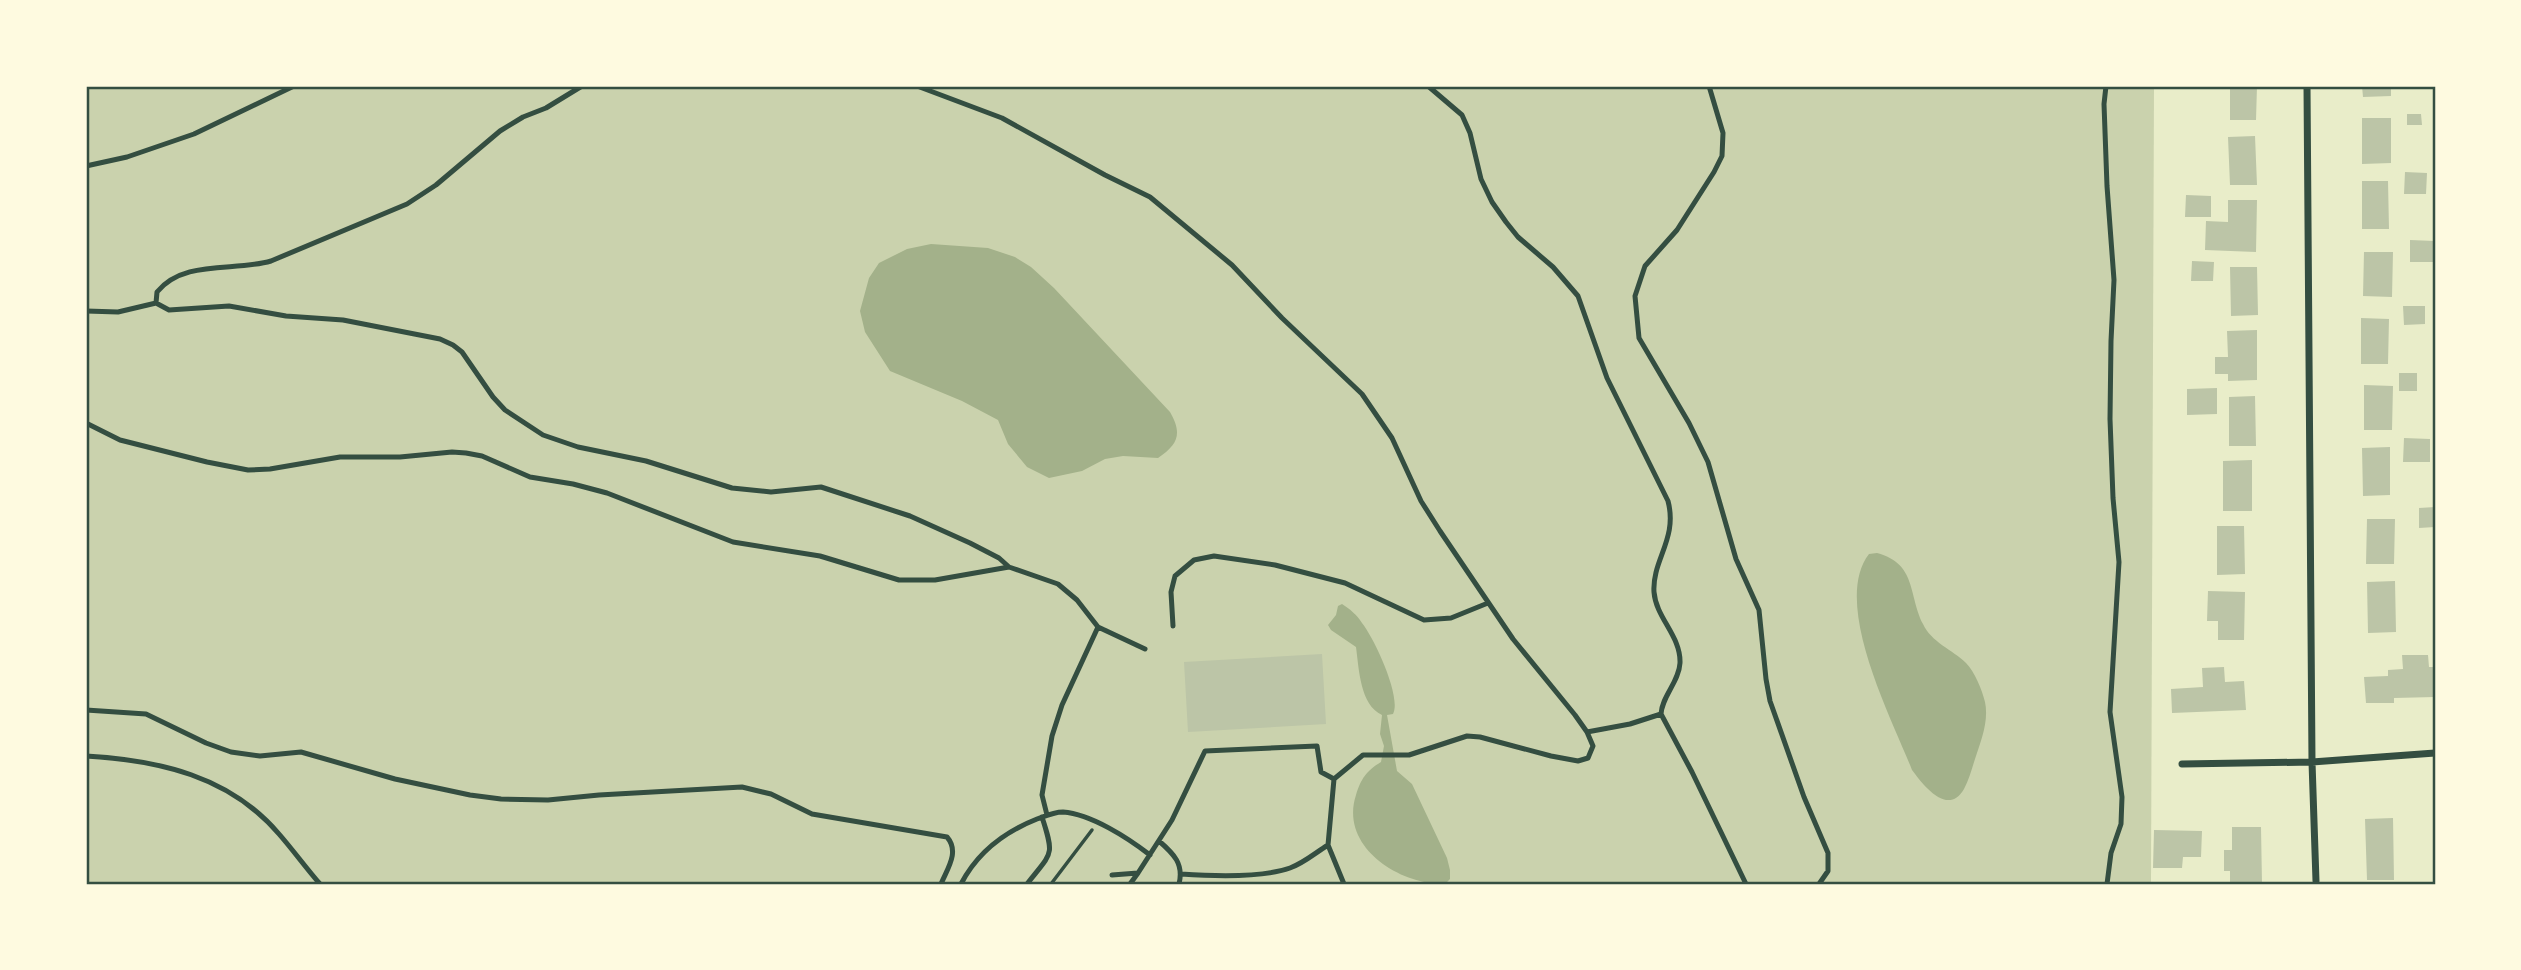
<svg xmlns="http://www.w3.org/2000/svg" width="2521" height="970" font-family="Inter,sans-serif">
  <rect width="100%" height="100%" fill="#e9edc9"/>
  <!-- green -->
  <path fill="#cad2ad" d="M 86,86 L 2154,86 L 2151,884 L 86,884 Z"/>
  <!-- water -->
  <path fill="#a3b18a" d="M 931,244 L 988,248 L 1015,257 L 1031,267 L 1054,288 L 1170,412 C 1182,433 1179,444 1158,458 L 1123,456 L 1105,459 L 1082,471 L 1049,478 L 1027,467 L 1008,444 L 998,420 L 962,401 L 890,371 L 865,332 L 860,311 L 869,278 L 879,263 L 907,249 Z
    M 1877,553 C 1917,564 1908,594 1923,624 C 1931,642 1953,650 1966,663 C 1975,672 1982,690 1985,702 C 1989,721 1981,741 1975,759 C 1972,768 1969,780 1964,789 C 1948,817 1923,785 1912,770 C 1892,719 1831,603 1869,554 Z
    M 1342,604 C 1350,609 1357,615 1362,623 C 1374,638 1402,697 1393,714 L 1387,715 L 1397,771 L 1412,784 L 1447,858 L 1450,870 L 1450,879 L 1445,884 C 1400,885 1339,847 1356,795 C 1361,779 1366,771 1381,762 L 1384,746 L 1380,734 L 1382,715 C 1360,705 1359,669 1356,647 L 1331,630 L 1328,625 L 1336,615 L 1338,606 Z"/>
  <!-- building -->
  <path fill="#bcc5a7" d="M 2230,86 L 2257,86 L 2256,120 L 2230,120 Z
    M 2362,86 L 2391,86 L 2391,96 L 2363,97 Z
    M 2407,114 L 2421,114 L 2422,125 L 2407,125 Z
    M 2362,118 L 2391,118 L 2391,163 L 2362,164 Z
    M 2255,136 L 2257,185 L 2230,185 L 2228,137 Z
    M 2405,172 L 2427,173 L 2426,194 L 2404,194 Z
    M 2362,181 L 2388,181 L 2389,229 L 2362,229 Z
    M 2186,195 L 2211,196 L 2211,217 L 2185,217 Z
    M 2228,200 L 2257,200 L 2256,252 L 2205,250 L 2206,221 L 2228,222 Z
    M 2410,240 L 2435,241 L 2435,262 L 2410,262 Z
    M 2364,252 L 2393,252 L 2392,297 L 2363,296 Z
    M 2192,261 L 2214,262 L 2213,281 L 2191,281 Z
    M 2230,267 L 2257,267 L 2258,315 L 2231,316 Z
    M 2403,306 L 2425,306 L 2425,324 L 2404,325 Z
    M 2361,318 L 2389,319 L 2388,364 L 2361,364 Z
    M 2257,330 L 2257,380 L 2228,381 L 2228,374 L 2215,374 L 2215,357 L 2228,357 L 2227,331 Z
    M 2399,373 L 2417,373 L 2417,391 L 2399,391 Z
    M 2364,385 L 2393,386 L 2392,430 L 2364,430 Z
    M 2217,388 L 2217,414 L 2187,415 L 2187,389 Z
    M 2255,396 L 2256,446 L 2229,446 L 2229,397 Z
    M 2404,438 L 2430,439 L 2430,462 L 2403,462 Z
    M 2390,447 L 2390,495 L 2363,496 L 2362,448 Z
    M 2252,460 L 2252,511 L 2223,511 L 2223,461 Z
    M 2435,507 L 2435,527 L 2419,528 L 2419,508 Z
    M 2367,519 L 2395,519 L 2394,564 L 2366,564 Z
    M 2217,526 L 2244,526 L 2245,574 L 2217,575 Z
    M 2395,581 L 2396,632 L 2368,633 L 2367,582 Z
    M 2208,591 L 2245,592 L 2244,640 L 2218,640 L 2218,621 L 2207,621 Z
    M 1322,654 L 1326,724 L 1188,732 L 1184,662 Z
    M 2402,655 L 2428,655 L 2429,667 L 2435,667 L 2435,697 L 2394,698 L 2394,703 L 2366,703 L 2364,677 L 2388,676 L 2388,670 L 2403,669 Z
    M 2224,667 L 2225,682 L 2244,681 L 2246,710 L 2172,713 L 2171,689 L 2203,687 L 2202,668 Z
    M 2393,818 L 2394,880 L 2367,880 L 2365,819 Z
    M 2232,827 L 2261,827 L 2262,884 L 2230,884 L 2230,871 L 2224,871 L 2224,850 L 2232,850 Z
    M 2154,830 L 2202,831 L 2201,857 L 2183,857 L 2182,868 L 2153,868 Z"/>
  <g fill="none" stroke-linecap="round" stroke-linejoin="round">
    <!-- path -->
    <path stroke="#344e41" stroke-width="3.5" d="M 1051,884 L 1092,830"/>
    <!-- service -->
    <path stroke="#344e41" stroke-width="5" d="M 582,86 L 546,108 L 523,117 L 500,131 L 436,185 L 407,204 L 271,261 C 234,272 184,259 157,292 L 156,303 L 169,310 L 229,306 L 286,316 L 343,320 L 440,339 L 453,345 L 462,352 L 493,397 L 505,410 L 543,435 L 578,447 L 646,461 L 732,488 L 771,492 L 821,487 L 910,516 L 970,543 L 999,558 L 1009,567 L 1058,584 L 1077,600 L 1098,627 L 1145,649
      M 917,86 L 1002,118 L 1105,175 L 1150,197 L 1232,265 L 1282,318 L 1362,394 L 1392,438 L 1421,501 L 1440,531 L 1513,639 L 1575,715 L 1587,732 L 1593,746 L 1588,758 L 1578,761 L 1551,756 L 1480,737 L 1467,736 L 1409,755 L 1363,755 L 1334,779
      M 1428,86 L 1462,115 L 1470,133 L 1481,179 L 1492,202 L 1506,222 L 1518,237 L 1553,267 L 1578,296 L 1607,378 L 1668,501 C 1678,539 1652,560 1654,592 C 1656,618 1681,636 1680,663 C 1679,682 1662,696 1661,714 L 1692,772 L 1746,884
      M 1709,86 L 1723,133 L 1722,156 L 1714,172 L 1677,230 L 1645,266 L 1635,296 L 1639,338 L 1689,423 L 1708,462 L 1736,559 L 1759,610 L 1766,679 L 1770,701 L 1804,797 L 1828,853 L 1828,871 L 1819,884
      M 2106,86 L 2104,104 L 2107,186 L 2114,280 L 2111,341 L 2110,419 L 2113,498 L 2119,562 L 2110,712 L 2122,797 L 2121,824 L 2111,853 L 2107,884
      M 86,166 L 127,157 L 194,134 L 294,86
      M 86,311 L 118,312 L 156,303
      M 86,423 L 120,440 L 207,462 L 248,470 L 270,469 L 340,457 L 400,457 L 452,452 L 466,453 L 482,456 L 530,477 L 573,484 L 607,493 L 733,542 L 820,556 L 899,580 L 935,580 L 1009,567
      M 1173,626 L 1171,592 L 1175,576 L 1194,560 L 1214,556 L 1275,565 L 1345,583 L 1424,620 L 1451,618 L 1488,603
      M 86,710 L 146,714 L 206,743 L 231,752 L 260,756 L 301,752 L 395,779 L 470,795 L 501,799 L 548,800 L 599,795 L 742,787 L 771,794 L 812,814 L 947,837 C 960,852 947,869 941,884
      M 1587,732 L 1630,724 L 1661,714
      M 86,756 C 158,760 230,776 279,834 C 293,850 306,868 320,884
      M 1334,779 L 1328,845 L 1344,884
      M 1047,815 L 1042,795 L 1052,736 L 1062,705 L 1098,627
      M 1159,841 C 1174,854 1184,864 1179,884
      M 1181,874 C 1211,876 1262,878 1290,868 C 1304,863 1315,853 1328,845
      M 1112,875 L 1138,873 L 1172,820 L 1205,751 L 1317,746 L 1321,772 L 1334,779
      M 961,884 C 977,853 1004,832 1037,819 C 1045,816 1054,812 1063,812 C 1091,814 1128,838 1150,855
      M 1027,884 C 1052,852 1055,857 1042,817
      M 1130,884 L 1138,873"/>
    <!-- minor -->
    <path stroke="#344e41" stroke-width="7" d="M 2307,86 L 2312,762 L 2316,881
      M 2182,764 L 2312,762 L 2435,753"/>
  </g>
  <!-- border -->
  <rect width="2521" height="970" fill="none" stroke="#fefae0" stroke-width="175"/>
  <rect x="88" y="88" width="2346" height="795" fill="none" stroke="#344e41" stroke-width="2.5"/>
</svg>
